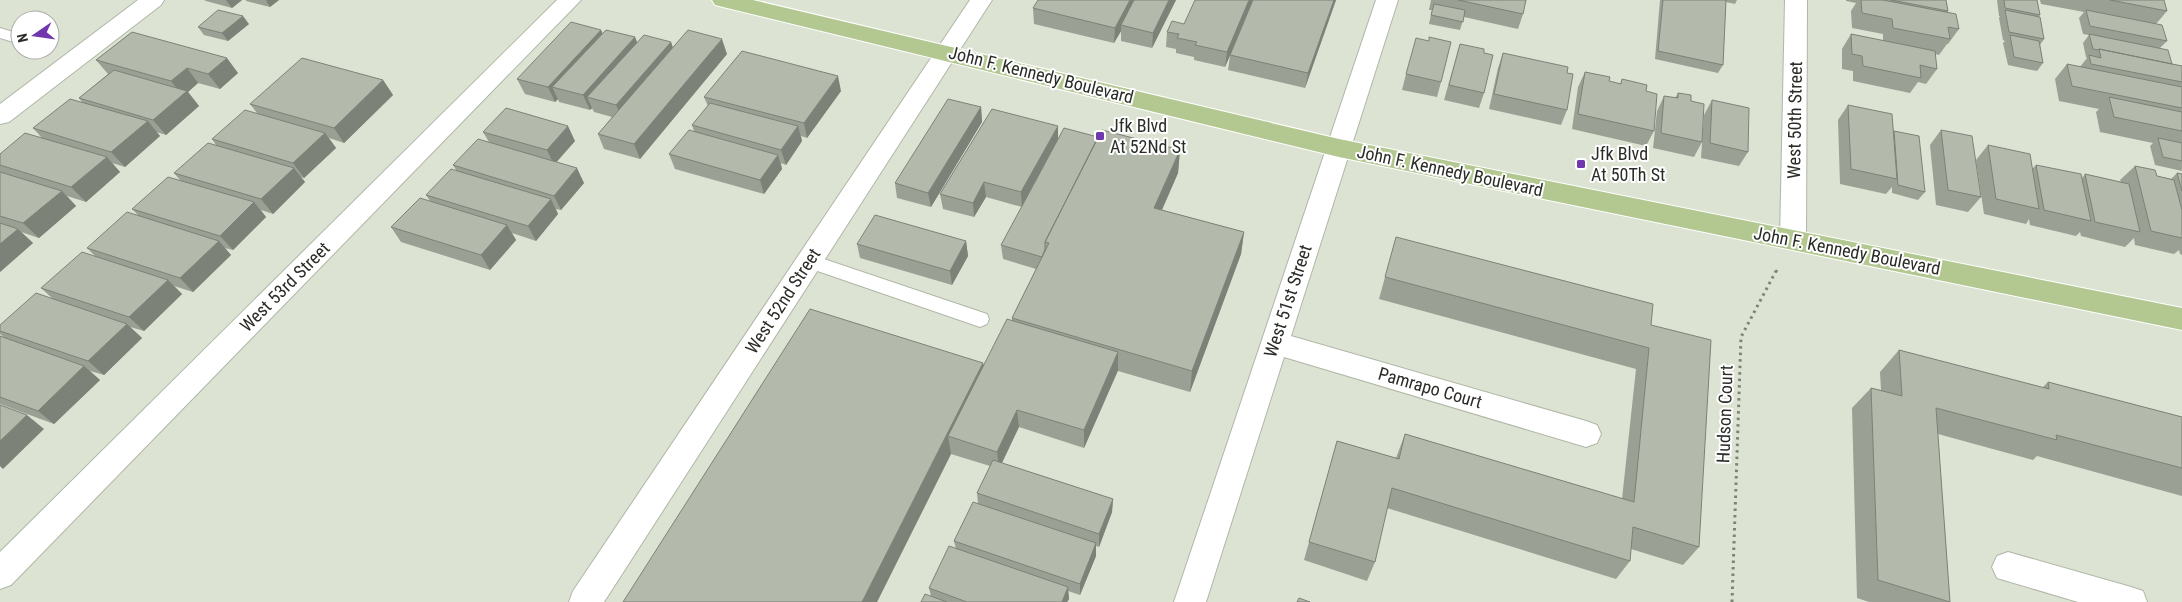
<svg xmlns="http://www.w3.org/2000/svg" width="2182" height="602" font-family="'Roboto Condensed',sans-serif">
  <rect width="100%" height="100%" fill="#dce3d3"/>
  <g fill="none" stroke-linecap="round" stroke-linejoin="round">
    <defs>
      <path id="service" d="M 0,28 L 20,34 L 20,44 L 0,38 Z
        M 809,254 L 987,314 L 989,319 L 987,324 L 980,327 L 803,266 L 800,261 L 803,256 Z"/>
      <path id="minor" d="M 138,0 L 164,0 L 161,5 L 9,122 L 0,124 L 0,104 Z
        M 557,0 L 581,0 L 11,585 L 0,589 L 0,552 Z
        M 970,0 L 992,0 L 604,602 L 569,602 L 573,591 Z
        M 1376,0 L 1398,0 L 1291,336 L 1586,421 L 1597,425 L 1601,434 L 1597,443 L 1586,447 L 1284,357 L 1206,602 L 1174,602 Z
        M 1785,0 L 1807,0 L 1806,240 L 1802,247 L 1793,250 L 1784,247 L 1780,240 Z
        M 2008,552 L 2131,587 L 2143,591 L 2147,602 L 2078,602 L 1997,578 L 1992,567 L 1997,556 Z"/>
      <path id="primary" d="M 712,0 L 753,0 L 1339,139 L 2182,308 L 2182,330 L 1339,157 L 723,7 L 715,5 Z"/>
    </defs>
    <!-- service casing -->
    <use href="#service" stroke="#b0b7a7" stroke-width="2"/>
    <!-- minor casing -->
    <use href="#minor" stroke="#b0b7a7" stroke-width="2"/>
    <!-- primary casing -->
    <use href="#primary" stroke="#fff" stroke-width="2"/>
    <!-- path-far1 -->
    <path stroke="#7d8277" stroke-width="2.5" stroke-dasharray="2.5 3" stroke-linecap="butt" d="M 1776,272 L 1777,270"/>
    <!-- path -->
    <path stroke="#7d8277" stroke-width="3" stroke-dasharray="2.5 4" stroke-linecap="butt" d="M 1732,602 L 1741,337 L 1776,271"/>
    <!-- service -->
    <use href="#service" fill="#fff" fill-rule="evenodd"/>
    <!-- minor -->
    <use href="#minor" fill="#fff" fill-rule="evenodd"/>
    <!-- primary -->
    <use href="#primary" fill="#b3c791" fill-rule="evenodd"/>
  </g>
  <!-- wall -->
  <path fill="#9aa093" d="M 204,0 L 242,0 L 232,8 L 206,1 Z
    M 246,0 L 279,0 L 270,7 L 246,1 Z
    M 1176,0 L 1152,48 L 1121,41 L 1121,31 L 1114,43 L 1034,24 L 1033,8 Z
    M 1336,0 L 1305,88 L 1228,70 L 1230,56 L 1225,67 L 1194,60 L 1194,57 L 1176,53 L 1176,49 L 1166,47 L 1167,32 L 1184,24 Z
    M 1431,0 L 1526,0 L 1523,14 L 1518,29 L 1464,17 L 1460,30 L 1429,24 L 1432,10 L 1429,10 Z
    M 1660,0 L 1737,0 L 1735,4 L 1726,2 L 1723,65 L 1718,73 L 1655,59 Z
    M 1846,0 L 1946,0 L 1948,11 L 1947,13 L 1959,29 L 1948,44 L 1947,44 L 1939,55 L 1935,54 L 1937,69 L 1926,84 L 1918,82 L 1910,93 L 1853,81 L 1853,71 L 1842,69 L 1842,49 L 1851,34 L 1883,41 L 1883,34 L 1852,28 L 1851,11 L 1856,3 L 1846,1 Z
    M 1997,0 L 2037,0 L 2040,15 L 2039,16 L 2044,39 L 2040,45 L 2043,63 L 2037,71 L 2008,65 L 2003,43 L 2005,41 L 2003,40 L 1999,18 L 2000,16 L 1999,16 Z
    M 2040,0 L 2164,0 L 2167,11 L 2156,24 L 2167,41 L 2160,48 L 2172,64 L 2182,66 L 2182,171 L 2155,165 L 2150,146 L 2153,143 L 2100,132 L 2096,112 L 2099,109 L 2059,101 L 2055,79 L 2067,64 L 2080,67 L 2087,58 L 2086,57 L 2083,43 L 2089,35 L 2083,34 L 2079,18 L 2084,12 L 2041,4 Z
    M 249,24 L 228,41 L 204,35 L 198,27 Z
    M 601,30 L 603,34 L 635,37 L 637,42 L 671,42 L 673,48 L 727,54 L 640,159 L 604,149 L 598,134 L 612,117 L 594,112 L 592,108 L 590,110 L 559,102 L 558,99 L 555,102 L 525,94 L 517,79 Z
    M 132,32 L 238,73 L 220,89 L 198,83 L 188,92 L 199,106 L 166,135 L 156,132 L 160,136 L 125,167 L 112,163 L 120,172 L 86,202 L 67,196 L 76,206 L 39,238 L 21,232 L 33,243 L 0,272 L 0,154 L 42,138 L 33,128 L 82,102 L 79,98 L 108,74 L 96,60 Z
    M 1460,44 L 1484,53 L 1484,93 L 1479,108 L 1444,100 Z
    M 1503,53 L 1567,73 L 1567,110 L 1561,125 L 1489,109 L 1498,68 Z
    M 1585,72 L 1609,81 L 1620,84 L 1622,79 L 1646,91 L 1654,131 L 1646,146 L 1572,129 L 1578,87 Z
    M 1406,74 L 1441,82 L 1437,97 L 1402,90 Z
    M 383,80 L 393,95 L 344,143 L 329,138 L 336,148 L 304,178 L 301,177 L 305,182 L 273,214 L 261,210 L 266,217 L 233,250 L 225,248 L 231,255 L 193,292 L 174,286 L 182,294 L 144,331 L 130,327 L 142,338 L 104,375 L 90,371 L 100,380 L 54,424 L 0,404 L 0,336 L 5,338 L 0,334 L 0,325 L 53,299 L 41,288 L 95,256 L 87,248 L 139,216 L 132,209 L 180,180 L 174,173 L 216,145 L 212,139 L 257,113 L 250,104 Z
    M 841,91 L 807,138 L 801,136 L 802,141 L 786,165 L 781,163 L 782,169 L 764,194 L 675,169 L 669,154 L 694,131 L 692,125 L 708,106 L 704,97 Z
    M 1678,93 L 1691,101 L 1702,142 L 1694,157 L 1653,148 L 1657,111 L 1664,96 L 1675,98 Z
    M 1712,100 L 1748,152 L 1739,166 L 1701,158 L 1704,115 Z
    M 1848,105 L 1893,131 L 1925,192 L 1918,200 L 1892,193 L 1892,187 L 1886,194 L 1840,184 L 1838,120 Z
    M 981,107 L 982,122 L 931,207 L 897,198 L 895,183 Z
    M 1941,130 L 1981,197 L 1968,212 L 1936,205 L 1930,145 Z
    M 483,132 L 575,141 L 556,162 L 584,183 L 561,210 L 556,209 L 558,214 L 536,241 L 512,233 L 516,240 L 490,270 L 401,242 L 391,227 L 430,201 L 426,195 L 456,170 L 453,165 L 489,142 Z
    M 1098,137 L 1180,150 L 1178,173 L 1162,210 L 1244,232 L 1241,254 L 1190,392 L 1118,371 L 1084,448 L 1019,427 L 1002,463 L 1113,499 L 1112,512 L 1099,547 L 1096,546 L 1096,556 L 1080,595 L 1068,591 L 1069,599 L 1067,602 L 921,602 L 931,596 L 929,588 L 956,549 L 954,541 L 978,504 L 977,493 L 990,466 L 951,454 L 877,602 L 623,602 L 983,363 L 984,366 L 1012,321 L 1012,318 L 1036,269 L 1003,259 L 1001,245 L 1022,207 L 986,197 L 974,217 L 943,209 L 940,194 L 1058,139 Z
    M 1988,145 L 2032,169 L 2036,165 L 2082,178 L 2085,174 L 2121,182 L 2120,180 L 2135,166 L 2157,176 L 2171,179 L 2177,173 L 2182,174 L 2182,255 L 2180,254 L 2179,250 L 2174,254 L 2135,245 L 2134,238 L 2125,247 L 2081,236 L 2080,232 L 2076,236 L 2030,225 L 2029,219 L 2026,224 L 1984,214 L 1976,160 Z
    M 1396,237 L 1651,325 L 1699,547 L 1683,565 L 1631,549 L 1630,561 L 1616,579 L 1387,508 L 1375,562 L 1367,581 L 1304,560 L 1337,441 L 1396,458 L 1405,434 L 1622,499 L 1636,369 L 1379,299 Z
    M 966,241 L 968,256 L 952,285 L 860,258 L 857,244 Z
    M 1899,350 L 2042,388 L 2048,382 L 2182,417 L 2182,496 L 2037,456 L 2033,460 L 1938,434 L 1950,602 L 1869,602 L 1857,598 L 1852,408 L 1871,388 L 1881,390 L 1880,372 Z"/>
  <!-- shaded-wall -->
  <path fill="#7d8278" d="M 226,0 L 242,0 L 232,8 Z
    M 266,0 L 279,0 L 270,7 Z
    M 1130,0 L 1135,0 L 1121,25 L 1121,31 L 1114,43 L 1115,28 Z
    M 1169,0 L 1176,0 L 1152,48 L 1153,33 Z
    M 1249,0 L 1253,0 L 1225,67 L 1227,52 Z
    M 1334,0 L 1336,0 L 1305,88 L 1308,73 Z
    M 243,16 L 249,24 L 228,41 L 222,33 Z
    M 601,30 L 607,45 L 552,87 L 558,99 L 555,102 L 548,87 Z
    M 635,37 L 641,53 L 587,97 L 592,108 L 590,110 L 583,95 Z
    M 722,39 L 727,54 L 640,159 L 634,144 Z
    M 671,42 L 676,57 L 623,120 L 616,105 Z
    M 227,58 L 238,73 L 220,89 L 208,74 Z
    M 187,68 L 198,83 L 188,92 L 199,106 L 166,135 L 153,120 L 182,95 L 171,81 Z
    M 838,76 L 841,91 L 807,138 L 804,123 Z
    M 383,80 L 393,95 L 344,143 L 334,128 Z
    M 981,107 L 982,122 L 931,207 L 928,193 Z
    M 148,121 L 160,136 L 125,167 L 111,152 Z
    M 568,126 L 575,141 L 554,165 L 547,150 Z
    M 798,126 L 802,141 L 786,165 L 781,150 Z
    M 1058,126 L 1058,141 L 1022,207 L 1021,192 Z
    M 325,133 L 336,148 L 304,178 L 293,163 Z
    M 1180,150 L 1178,173 L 1153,230 L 1154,208 Z
    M 778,155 L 782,169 L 764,194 L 760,180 Z
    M 107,157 L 120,172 L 86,202 L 71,187 Z
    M 294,168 L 305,182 L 273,214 L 261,199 Z
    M 577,168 L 584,183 L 561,210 L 554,196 Z
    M 984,182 L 986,197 L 974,217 L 973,203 Z
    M 62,191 L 76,206 L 39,238 L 23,223 Z
    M 551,199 L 558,214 L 536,241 L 528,226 Z
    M 254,202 L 266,217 L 233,250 L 220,236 Z
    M 507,225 L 516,240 L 490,270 L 481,255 Z
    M 18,229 L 33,243 L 0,272 L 0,244 Z
    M 1244,232 L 1241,254 L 1190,392 L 1192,371 Z
    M 219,241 L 231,255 L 193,292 L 180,278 Z
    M 966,241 L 968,256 L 952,285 L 950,271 Z
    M 168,280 L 182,294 L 144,331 L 129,317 Z
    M 127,324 L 142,338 L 104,375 L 88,361 Z
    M 1118,352 L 1118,370 L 1084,448 L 1084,430 Z
    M 983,363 L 986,384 L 948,436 L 951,454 L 877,602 L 862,602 Z
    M 84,366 L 100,380 L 54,424 L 38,411 Z
    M 1017,410 L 1019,427 L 999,469 L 997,452 Z
    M 27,415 L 44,429 L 3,469 L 0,466 L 0,441 Z
    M 1113,499 L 1112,512 L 1099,547 L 1099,534 Z
    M 1096,543 L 1096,556 L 1080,595 L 1080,584 Z
    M 1068,587 L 1069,599 L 1067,602 L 1062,602 Z"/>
  <!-- building -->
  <path fill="#b3baab" stroke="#7d8278" d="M 1038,0 L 1130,0 L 1115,28 L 1033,8 Z
    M 1134,0 L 1169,0 L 1153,33 L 1121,25 Z
    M 1195,0 L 1249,0 L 1227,52 L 1195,45 L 1197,42 L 1177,38 L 1179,34 L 1167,32 L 1172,21 L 1184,24 Z
    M 1253,0 L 1334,0 L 1308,73 L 1230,55 Z
    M 1458,0 L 1526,0 L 1523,14 Z
    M 1663,0 L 1726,0 L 1723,65 L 1658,51 Z
    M 1861,0 L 1883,0 L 1956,14 L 1959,29 L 1948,27 L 1950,39 L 1893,28 L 1892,19 L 1862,13 Z
    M 1891,0 L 1946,0 L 1948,11 Z
    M 2004,0 L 2037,0 L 2040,15 L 2005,8 Z
    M 2110,0 L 2164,0 L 2167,11 Z
    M 1434,4 L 1465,10 L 1463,22 L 1431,15 Z
    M 218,10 L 243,16 L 222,33 L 198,27 Z
    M 2005,10 L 2040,17 L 2044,39 L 2009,32 Z
    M 2086,10 L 2162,25 L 2167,41 L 2090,26 Z
    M 571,22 L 601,30 L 548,87 L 517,79 Z
    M 606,30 L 635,37 L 583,95 L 552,87 Z
    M 688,30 L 722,39 L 634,144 L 598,134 Z
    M 132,32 L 227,58 L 208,74 L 187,68 L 171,81 L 96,60 Z
    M 1851,34 L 1935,51 L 1937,69 L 1920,65 L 1921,78 L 1863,66 L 1862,56 L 1852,54 Z
    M 2089,34 L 2168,50 L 2172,64 L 2099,49 L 2099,50 L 2093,49 Z
    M 644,35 L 671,42 L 616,105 L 587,97 Z
    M 2010,35 L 2039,41 L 2043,63 L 2014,57 Z
    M 1429,37 L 1451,42 L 1441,82 L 1406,74 L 1416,38 L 1429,41 Z
    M 1460,44 L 1484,49 L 1484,53 L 1493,55 L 1484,93 L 1449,85 Z
    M 2099,49 L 2182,66 L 2182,82 L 2091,64 L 2089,55 L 2101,58 Z
    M 742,51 L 838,76 L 804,123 L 704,97 Z
    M 1503,53 L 1568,67 L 1567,73 L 1573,74 L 1567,110 L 1494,94 Z
    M 302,58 L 383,80 L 334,128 L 250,104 Z
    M 2067,64 L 2182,87 L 2182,108 L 2072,86 Z
    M 114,70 L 187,91 L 153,120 L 79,98 Z
    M 1585,72 L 1610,77 L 1609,81 L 1621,84 L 1622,79 L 1647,85 L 1646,91 L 1657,94 L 1654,131 L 1578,114 Z
    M 1678,93 L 1691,95 L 1691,101 L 1704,104 L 1702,142 L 1661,133 L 1664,96 L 1678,98 Z
    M 2109,97 L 2182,112 L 2182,131 L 2114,117 Z
    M 70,99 L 148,121 L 111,152 L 33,128 Z
    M 948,99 L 981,107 L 928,193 L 895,183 Z
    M 1712,100 L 1749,108 L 1748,152 L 1710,143 Z
    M 710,103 L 798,126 L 781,150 L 692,125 Z
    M 1848,105 L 1892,114 L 1897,179 L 1851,169 Z
    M 506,108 L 568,126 L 547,150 L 483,132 Z
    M 992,109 L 1058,126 L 1021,192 L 984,182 L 973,203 L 940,194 Z
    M 245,110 L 325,133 L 293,163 L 212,139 Z
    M 1064,128 L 1098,137 L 1045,242 L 1045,249 L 1042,257 L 1001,245 Z
    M 689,130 L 778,155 L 760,180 L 669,154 Z
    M 1102,130 L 1180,150 L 1154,208 L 1244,232 L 1192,371 L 1012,318 L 1049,243 L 1045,242 Z
    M 1941,130 L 1972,136 L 1981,197 L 1948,190 Z
    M 1894,131 L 1919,136 L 1925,192 L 1898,185 Z
    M 25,133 L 107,157 L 71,187 L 0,165 L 0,154 Z
    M 2158,138 L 2182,143 L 2182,161 L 2163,157 Z
    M 478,139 L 577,168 L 554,196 L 453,165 Z
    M 208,143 L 294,168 L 261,199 L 174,173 Z
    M 1988,145 L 2030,154 L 2039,209 L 1996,199 Z
    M 2036,165 L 2081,174 L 2091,221 L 2044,210 Z
    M 2135,166 L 2155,170 L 2157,176 L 2174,180 L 2182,210 L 2182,238 L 2151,231 Z
    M 451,169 L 551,199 L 528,226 L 426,195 Z
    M 0,172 L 62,191 L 23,223 L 0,216 Z
    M 2177,173 L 2182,174 L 2182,191 Z
    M 2085,174 L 2129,184 L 2140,232 L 2095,222 Z
    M 168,177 L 254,202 L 220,236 L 132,209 Z
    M 420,198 L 507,225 L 481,255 L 391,227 Z
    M 127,212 L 219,241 L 180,278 L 87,248 Z
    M 875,215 L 966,241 L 950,271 L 857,244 Z
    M 0,223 L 18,229 L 0,244 Z
    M 1396,237 L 1653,304 L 1651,325 L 1711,340 L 1699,547 L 1633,527 L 1630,561 L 1392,488 L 1375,562 L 1309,542 L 1337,441 L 1399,459 L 1405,434 L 1634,502 L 1649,348 L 1385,277 Z
    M 82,252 L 168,280 L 129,317 L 41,288 Z
    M 36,293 L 127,324 L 88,361 L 0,331 L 0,325 Z
    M 810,309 L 983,363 L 862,602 L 623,602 Z
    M 1007,319 L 1118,352 L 1084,430 L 1017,410 L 997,452 L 948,436 Z
    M 0,336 L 84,366 L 38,411 L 0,397 Z
    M 1899,350 L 2049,389 L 2048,382 L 2182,417 L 2182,468 L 2056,435 L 2057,440 L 1936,408 L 1950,602 L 1878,580 L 1871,388 L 1902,396 Z
    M 0,405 L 27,415 L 0,441 Z
    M 993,460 L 1113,499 L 1099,534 L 977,493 Z
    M 973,502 L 1096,543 L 1080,584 L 954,541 Z
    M 949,546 L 1068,587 L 1062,602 L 967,602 L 929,588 Z
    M 925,594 L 947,602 L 921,602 Z
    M 1299,598 L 1310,602 L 1297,602 Z"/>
  <!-- markers -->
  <g fill="#7138ae" stroke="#fff" stroke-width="2">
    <rect x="1095" y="131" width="10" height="10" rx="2.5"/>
    <rect x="1576" y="159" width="10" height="10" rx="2.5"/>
  </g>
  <g text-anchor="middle" stroke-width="4" stroke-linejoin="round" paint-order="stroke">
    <!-- street labels -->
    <g font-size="18" fill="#2a2d27" stroke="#fff">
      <text transform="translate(1041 75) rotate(14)" y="6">John F. Kennedy Boulevard</text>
      <text transform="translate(1795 120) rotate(-89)" y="6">West 50th Street</text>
      <text transform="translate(1450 171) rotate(12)" y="6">John F. Kennedy Boulevard</text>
      <text transform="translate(1847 251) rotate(11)" y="6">John F. Kennedy Boulevard</text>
      <text transform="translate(285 287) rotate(-45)" y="6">West 53rd Street</text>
      <text transform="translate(783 301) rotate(-57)" y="6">West 52nd Street</text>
      <text transform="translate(1288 301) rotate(-72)" y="6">West 51st Street</text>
      <text transform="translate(1430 388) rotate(16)" y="6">Pamrapo Court</text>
      <text transform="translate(1725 414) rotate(-88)" y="6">Hudson Court</text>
    </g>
    <!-- poi labels -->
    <g font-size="18" fill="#2a2d27" stroke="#fff" text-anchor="start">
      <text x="1110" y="132">Jfk Blvd<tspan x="1110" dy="21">At 52Nd St</tspan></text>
      <text x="1591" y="160">Jfk Blvd<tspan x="1591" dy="21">At 50Th St</tspan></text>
    </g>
  </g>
  <!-- north arrow -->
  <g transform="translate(35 35) rotate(257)"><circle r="24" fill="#ffffff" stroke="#aaaba9"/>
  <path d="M0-4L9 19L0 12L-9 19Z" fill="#7138ae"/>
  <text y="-8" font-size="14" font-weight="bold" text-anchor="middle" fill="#2a2d27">N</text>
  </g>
</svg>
